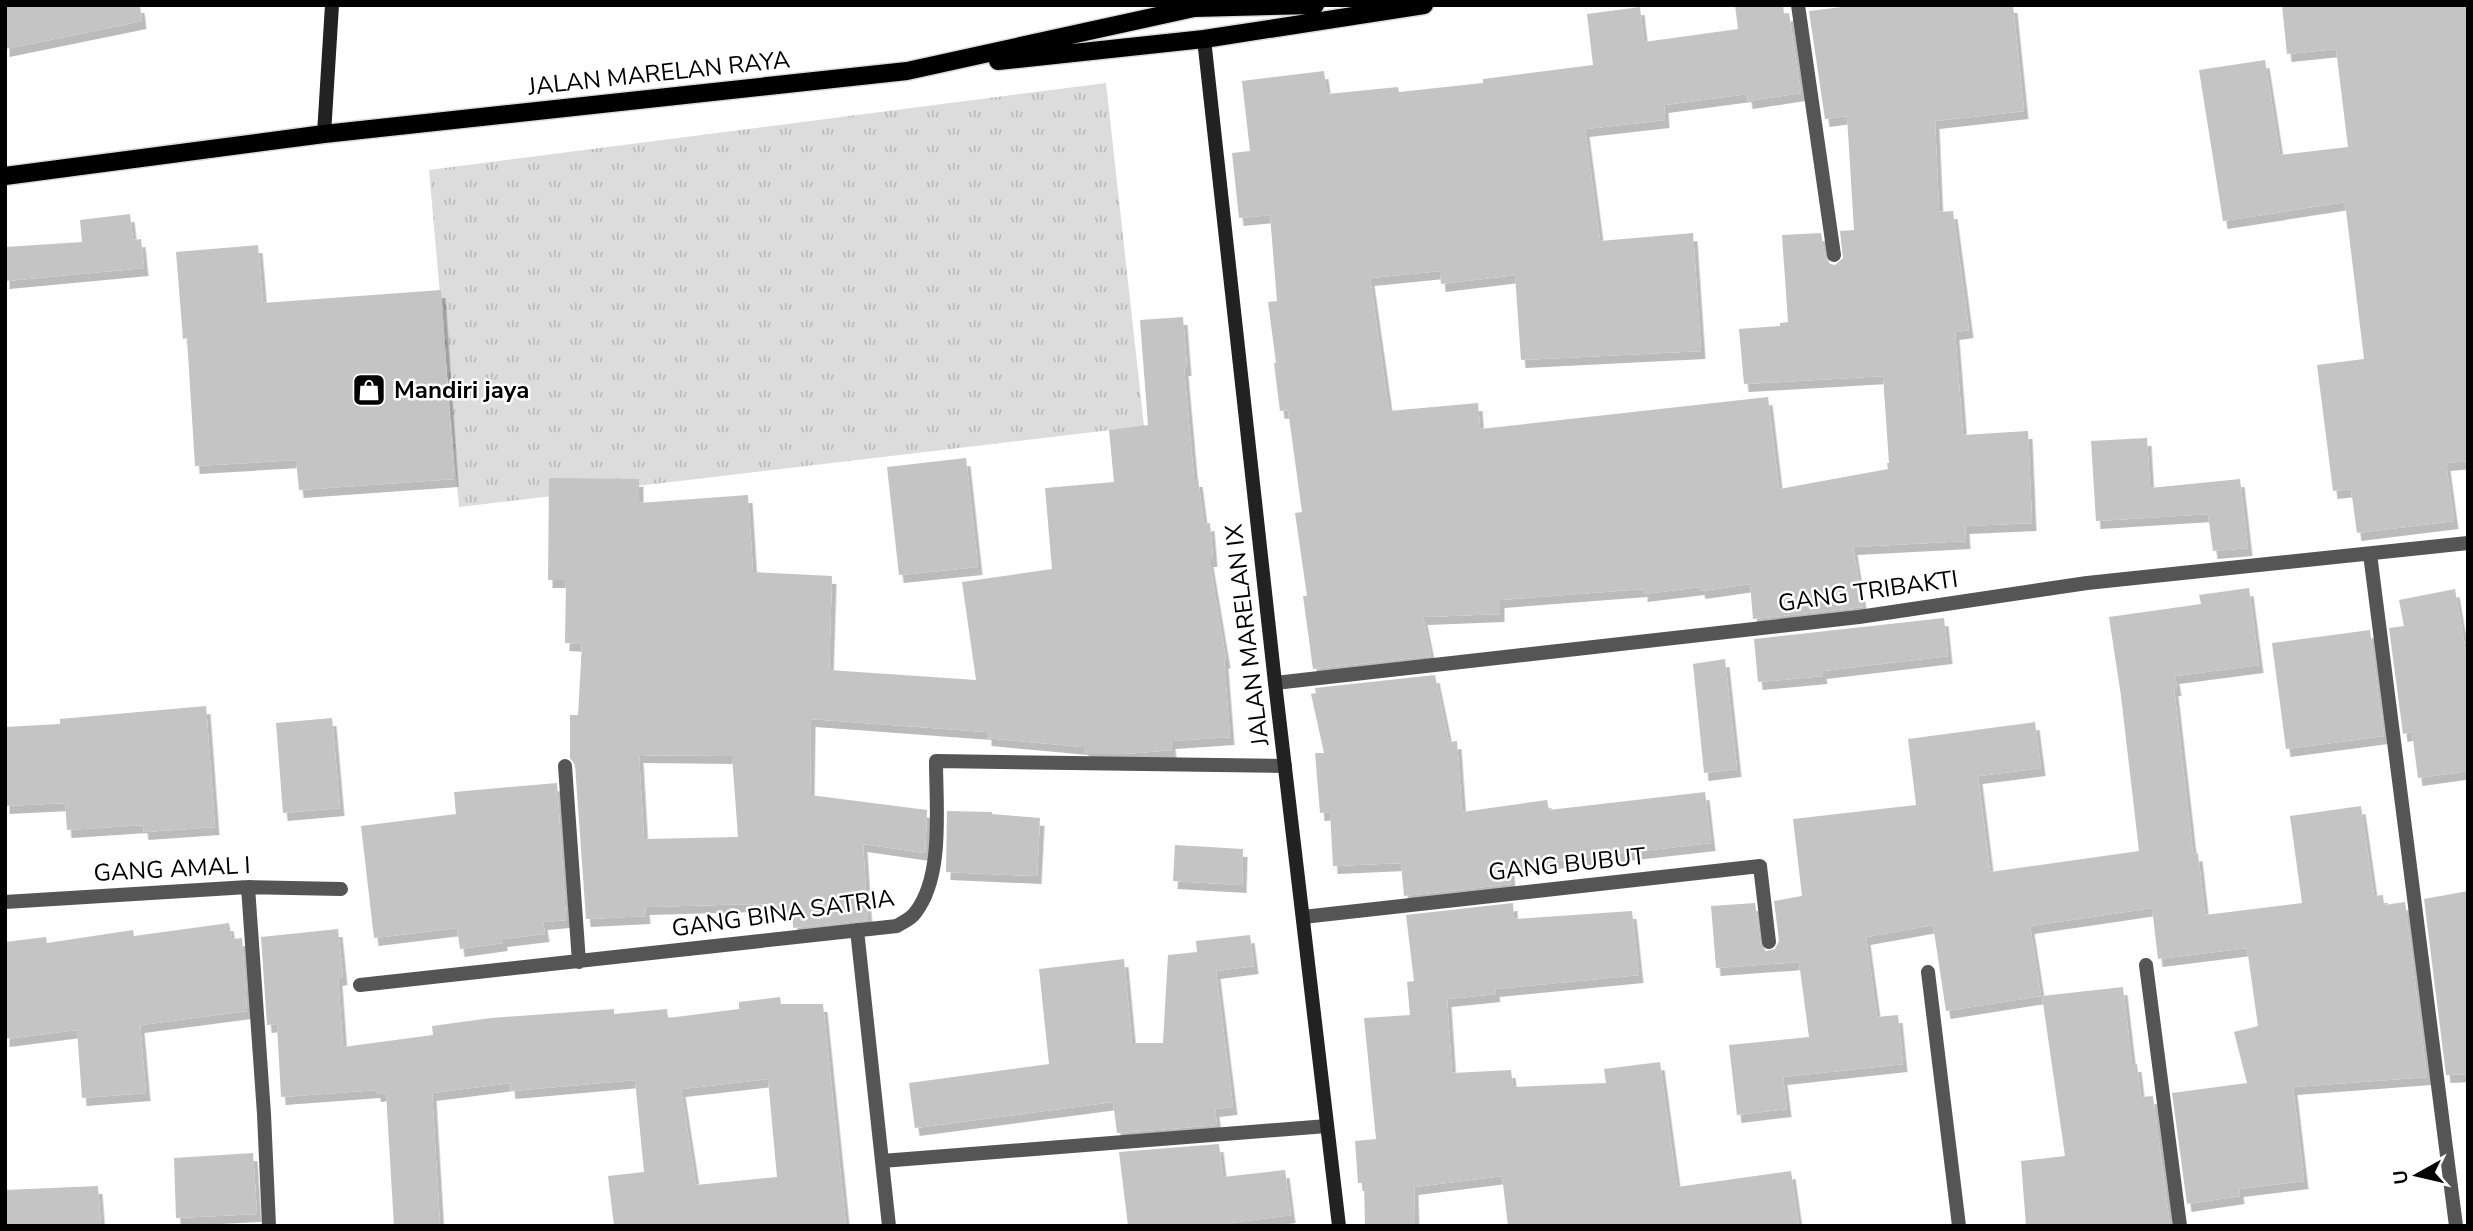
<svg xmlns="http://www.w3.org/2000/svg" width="2473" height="1231" font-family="'Nunito Sans',sans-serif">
  <defs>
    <pattern id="grass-tufts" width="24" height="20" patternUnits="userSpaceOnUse" patternTransform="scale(1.75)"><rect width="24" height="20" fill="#dcdcdc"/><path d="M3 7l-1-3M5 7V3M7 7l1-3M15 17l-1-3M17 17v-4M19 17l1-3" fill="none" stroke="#bbb"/></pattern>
    <filter id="shadow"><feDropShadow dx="4.5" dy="8" stdDeviation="0" flood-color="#0004"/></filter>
  </defs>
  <rect width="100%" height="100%" fill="#fff"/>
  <!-- grass -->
  <path fill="url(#grass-tufts)" d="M 1106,83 L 1144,426 L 459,507 L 429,170 Z"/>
  <!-- building -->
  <path fill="#c4c4c4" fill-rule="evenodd" filter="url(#shadow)" d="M 5,5 L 140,5 L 142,21 L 5,49 Z
    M 1735,5 L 1783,5 L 1784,14 L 1789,13 L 1801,93 L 1748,101 L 1747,94 L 1664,105 L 1665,120 L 1585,129 L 1600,241 L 1693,233 L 1701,351 L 1521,360 L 1515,275 L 1441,284 L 1440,271 L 1370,278 L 1389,411 L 1478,403 L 1480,429 L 1768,397 L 1779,489 L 1888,469 L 1887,463 L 1889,463 L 1883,376 L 1744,384 L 1739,329 L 1780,326 L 1780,323 L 1788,322 L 1782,235 L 1821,233 L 1825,257 L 1830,264 L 1835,265 L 1843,258 L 1840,231 L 1854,230 L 1847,116 L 1825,119 L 1809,11 L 1858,5 L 2013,5 L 2024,111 L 1935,121 L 1939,212 L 1953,211 L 1969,330 L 1955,332 L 1963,435 L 2028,431 L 2032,523 L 1965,526 L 1966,541 L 1853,547 L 1863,607 L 1753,619 L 1750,584 L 1701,591 L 1700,587 L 1643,594 L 1643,589 L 1500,600 L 1500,614 L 1423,617 L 1431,656 L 1313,669 L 1303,596 L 1307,596 L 1295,513 L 1302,512 L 1288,410 L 1280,411 L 1274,363 L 1276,363 L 1268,302 L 1277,301 L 1270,215 L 1239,218 L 1232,153 L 1250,151 L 1242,81 L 1324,71 L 1327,94 L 1398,87 L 1399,92 L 1483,83 L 1483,79 L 1593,65 L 1587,14 L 1640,7 L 1644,42 L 1738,29 Z
    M 2282,5 L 2468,5 L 2468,461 L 2446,463 L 2454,521 L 2357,533 L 2351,489 L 2333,491 L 2317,365 L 2364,359 L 2345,202 L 2223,221 L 2199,70 L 2265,60 L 2280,155 L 2348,147 L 2336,49 L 2287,54 Z
    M 130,214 L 133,240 L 141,239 L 144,268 L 5,281 L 5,247 L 82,242 L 80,220 Z
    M 258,245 L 263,303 L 441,290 L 454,479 L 299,490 L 296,460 L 195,466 L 187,338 L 183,339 L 176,252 Z
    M 1183,317 L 1187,368 L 1184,368 L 1194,479 L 1198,479 L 1204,524 L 1210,523 L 1213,559 L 1209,559 L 1226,660 L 1224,661 L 1230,737 L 1171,741 L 1172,750 L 1124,754 L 1085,754 L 1084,747 L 987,738 L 987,732 L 811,719 L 810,795 L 927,810 L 925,853 L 863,844 L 868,920 L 793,928 L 792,906 L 752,904 L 645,907 L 646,916 L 586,919 L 575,765 L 570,758 L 570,715 L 578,715 L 582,644 L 565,643 L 566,580 L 548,580 L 549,478 L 639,479 L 639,503 L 748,495 L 753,572 L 832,576 L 829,670 L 976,680 L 962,582 L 1052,569 L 1045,488 L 1114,482 L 1109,430 L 1148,425 L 1140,320 ZM 639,755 L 732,756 L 738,837 L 644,839 Z
    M 2147,438 L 2150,488 L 2240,479 L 2248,548 L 2213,551 L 2208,514 L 2096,521 L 2091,441 Z
    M 966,458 L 978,567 L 899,575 L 887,467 Z
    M 2249,588 L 2259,665 L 2175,676 L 2177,688 L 2174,688 L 2193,854 L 2198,853 L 2205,915 L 2302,903 L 2290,816 L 2361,806 L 2374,896 L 2383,895 L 2384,905 L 2405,902 L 2427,1077 L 2293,1087 L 2304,1181 L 2239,1189 L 2240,1196 L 2187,1204 L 2172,1093 L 2247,1083 L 2234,1032 L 2258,1026 L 2247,948 L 2158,959 L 2152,908 L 2030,926 L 2041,996 L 1946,1011 L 1933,925 L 1866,937 L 1877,1017 L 1898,1015 L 1903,1064 L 1783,1077 L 1787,1109 L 1737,1115 L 1729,1045 L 1809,1037 L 1799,962 L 1716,968 L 1711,906 L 1755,903 L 1761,947 L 1766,951 L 1775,949 L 1779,941 L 1774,901 L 1802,896 L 1793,819 L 1916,805 L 1908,739 L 2035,722 L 2041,768 L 1978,776 L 1990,872 L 2139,851 L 2121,696 L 2109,617 L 2201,604 L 2199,595 Z
    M 2455,589 L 2468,664 L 2468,771 L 2418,778 L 2412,732 L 2403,734 L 2389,628 L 2404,626 L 2399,600 Z
    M 1944,618 L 1948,656 L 1822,671 L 1823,676 L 1758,682 L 1754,639 Z
    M 2370,630 L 2384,736 L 2286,749 L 2272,643 Z
    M 1725,659 L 1737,769 L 1704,773 L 1693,664 Z
    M 1435,675 L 1449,742 L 1457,741 L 1462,812 L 1547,800 L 1549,810 L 1705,792 L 1711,843 L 1510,866 L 1511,884 L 1404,896 L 1401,863 L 1333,866 L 1330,812 L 1320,813 L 1315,753 L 1324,753 L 1311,694 L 1316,693 L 1315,688 Z
    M 206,706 L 215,827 L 144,832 L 143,825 L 67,830 L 65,803 L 5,806 L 5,727 L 60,724 L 60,719 Z
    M 332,718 L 340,808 L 283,813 L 276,723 Z
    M 557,783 L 566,920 L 543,922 L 545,934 L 503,939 L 503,943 L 460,949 L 457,928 L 374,938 L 361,826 L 456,814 L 454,792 Z
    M 947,811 L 992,812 L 992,814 L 1040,818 L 1037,876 L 946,872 Z
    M 1175,845 L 1243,849 L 1242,885 L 1173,881 Z
    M 2468,891 L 2468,1074 L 2446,1075 L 2424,899 Z
    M 1513,903 L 1514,919 L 1632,911 L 1639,975 L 1495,989 L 1496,994 L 1447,999 L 1452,1073 L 1511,1070 L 1513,1087 L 1606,1083 L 1604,1069 L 1660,1062 L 1677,1187 L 1791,1171 L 1799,1226 L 1508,1226 L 1502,1176 L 1414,1187 L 1415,1226 L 1365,1226 L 1364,1183 L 1358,1183 L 1355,1141 L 1376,1139 L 1364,1018 L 1410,1015 L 1407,982 L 1414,981 L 1406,915 Z
    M 229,923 L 232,939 L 242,938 L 247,1011 L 140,1025 L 146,1093 L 82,1098 L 77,1030 L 5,1039 L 5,942 L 46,937 L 47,943 L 133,930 L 134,936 Z
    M 338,929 L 343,977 L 338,978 L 343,1047 L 433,1035 L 432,1026 L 491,1018 L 614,1009 L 614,1014 L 667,1009 L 668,1018 L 739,1009 L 739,1002 L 780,997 L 781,1004 L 823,1004 L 846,1226 L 614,1226 L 608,1176 L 644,1172 L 635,1080 L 511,1091 L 510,1083 L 432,1093 L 440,1226 L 394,1226 L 386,1093 L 376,1094 L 376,1090 L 281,1097 L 277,1024 L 267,1025 L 261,937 ZM 768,1079 L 777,1177 L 696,1185 L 681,1089 Z
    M 1250,935 L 1254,966 L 1216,971 L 1233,1107 L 1215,1109 L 1217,1125 L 1117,1133 L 1113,1102 L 915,1128 L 909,1083 L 1049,1064 L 1039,969 L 1124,959 L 1132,1043 L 1163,1043 L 1168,955 L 1197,952 L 1196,941 Z
    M 2123,987 L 2132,1064 L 2137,1064 L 2141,1097 L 2153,1096 L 2170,1226 L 2026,1226 L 2021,1161 L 2065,1156 L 2042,996 Z
    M 1219,1144 L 1223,1177 L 1285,1170 L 1291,1215 L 1229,1223 L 1229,1226 L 1128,1226 L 1119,1152 Z
    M 253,1153 L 257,1214 L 176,1218 L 174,1158 Z
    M 98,1186 L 101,1226 L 5,1226 L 5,1190 Z"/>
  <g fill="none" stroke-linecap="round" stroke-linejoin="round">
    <defs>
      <path id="primary" d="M 998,61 L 1204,39 L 1424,5
        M 5,176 L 324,134 L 907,71 L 1194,8 L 1315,5"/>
    </defs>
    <!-- primary casing -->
    <use href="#primary" stroke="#dbdbdb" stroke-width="21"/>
    <!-- street -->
    <path stroke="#555" stroke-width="14" d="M 1798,5 L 1834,255
      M 2370,554 L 2456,1226
      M 1275,683 L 1859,617 L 2087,583 L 2468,543
      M 565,766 L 579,962
      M 248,887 L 264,1114 L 269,1226
      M 5,902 L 248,887 L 341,889
      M 1303,917 L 1760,866 L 1769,942
      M 857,930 L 889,1226
      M 2146,965 L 2180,1226
      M 1928,972 L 1959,1226
      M 360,985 L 897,926 C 903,922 911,919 915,913 C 944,877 936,806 936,761 L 1285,766
      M 882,1161 L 1327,1126"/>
    <!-- secondary -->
    <path stroke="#222" stroke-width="14" d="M 1204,39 L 1275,683 L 1339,1226
      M 324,134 L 332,5"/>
    <!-- primary -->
    <use href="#primary" stroke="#000" stroke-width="18"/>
  </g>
  <!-- icons -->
  <defs>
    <symbol id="shop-square" viewBox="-11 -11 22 22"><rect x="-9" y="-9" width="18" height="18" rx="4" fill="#000" stroke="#fff"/><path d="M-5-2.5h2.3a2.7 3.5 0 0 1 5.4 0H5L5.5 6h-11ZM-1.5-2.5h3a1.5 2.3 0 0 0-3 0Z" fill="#fff"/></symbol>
  </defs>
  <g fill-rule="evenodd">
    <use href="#shop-square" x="350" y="371" width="38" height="38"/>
  </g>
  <g text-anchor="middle" stroke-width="5" stroke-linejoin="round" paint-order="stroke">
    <!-- street labels -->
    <g font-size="24" fill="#000" stroke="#fff">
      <text transform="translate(659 73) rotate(-6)" y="8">JALAN MARELAN RAYA</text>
      <text transform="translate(1868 591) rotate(-8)" y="8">GANG TRIBAKTI</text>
      <text transform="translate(1247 635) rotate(-97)" y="8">JALAN MARELAN IX</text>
      <text transform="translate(1567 864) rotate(-6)" y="8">GANG BUBUT</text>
      <text transform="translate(172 869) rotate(-3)" y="8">GANG AMAL I</text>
      <text transform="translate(783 913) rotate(-8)" y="8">GANG BINA SATRIA</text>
    </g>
    <!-- poi labels -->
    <g font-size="24" font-weight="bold" fill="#000" stroke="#fff" text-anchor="start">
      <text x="394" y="398">Mandiri jaya</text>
    </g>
  </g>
  <!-- border -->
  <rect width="2473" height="1231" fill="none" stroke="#000000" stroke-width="14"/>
  <!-- north arrow -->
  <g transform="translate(2417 1175) rotate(262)" stroke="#ffffff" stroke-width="5" paint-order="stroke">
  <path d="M0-5L12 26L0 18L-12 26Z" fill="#000000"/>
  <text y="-10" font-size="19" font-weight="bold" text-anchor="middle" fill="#000000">U</text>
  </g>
</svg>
